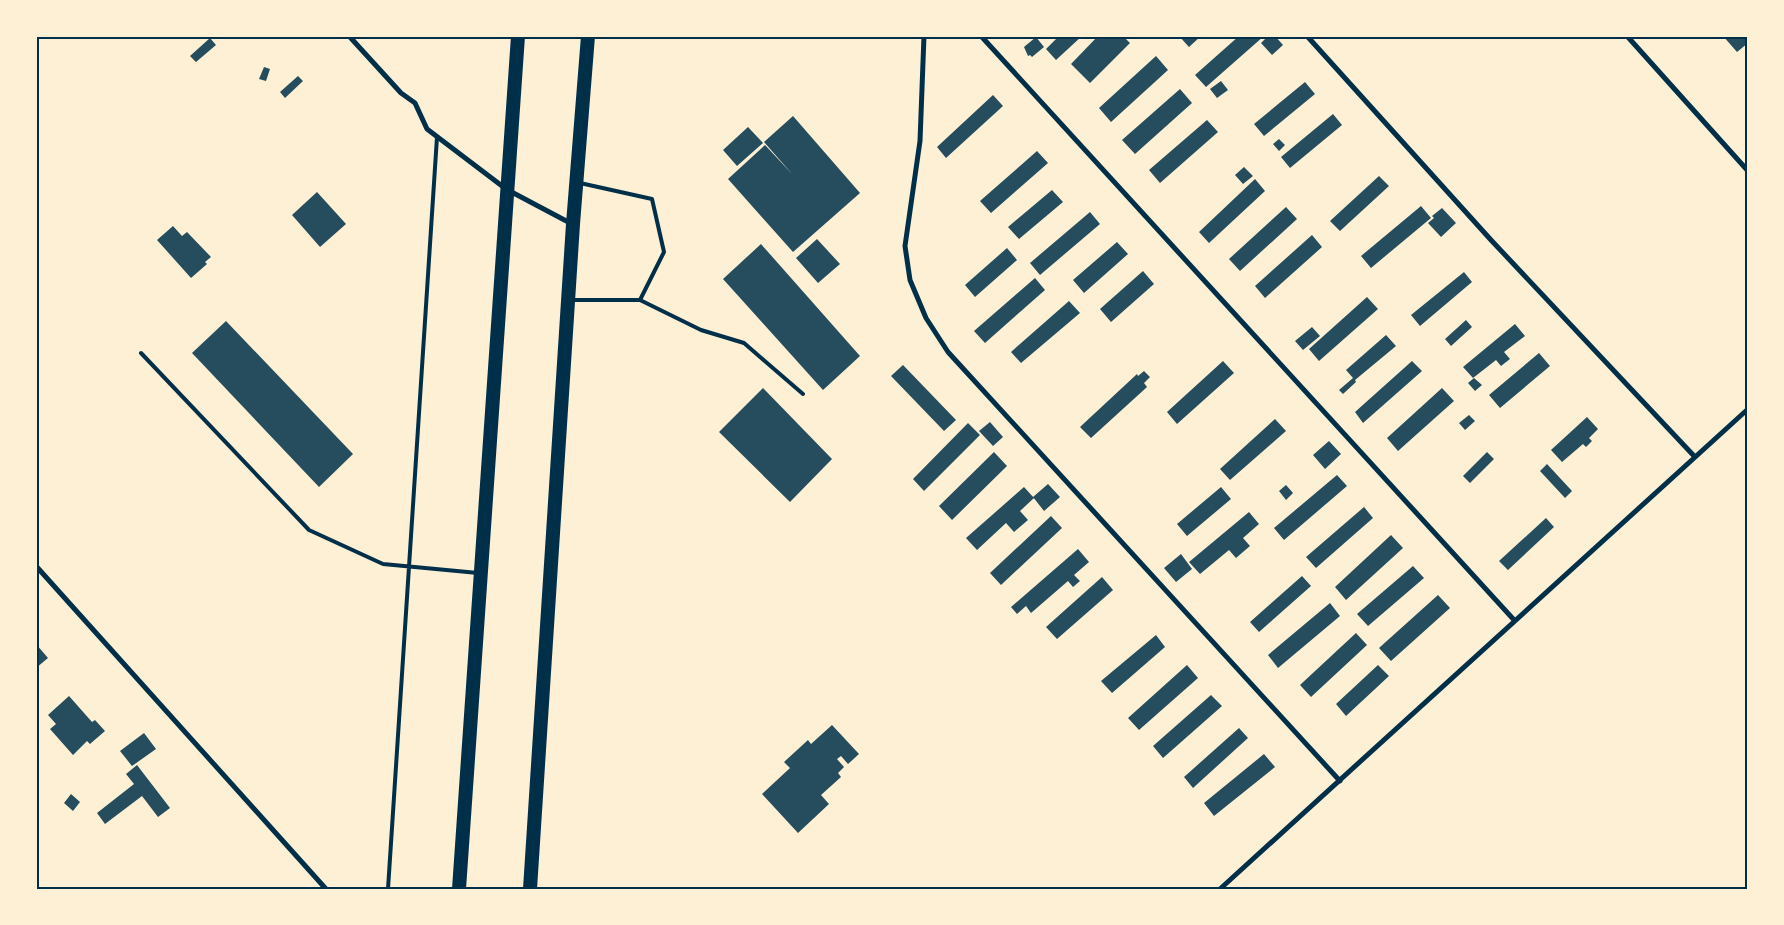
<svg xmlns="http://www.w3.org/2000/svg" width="1784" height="925" font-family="'Archivo Narrow',sans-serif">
  <rect width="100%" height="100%" fill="#fdf0d5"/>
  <!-- building -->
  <path fill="#264d5e" d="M 1059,36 L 1082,36 L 1056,60 L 1046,49 Z
    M 1098,36 L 1123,36 L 1130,43 L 1090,83 L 1071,64 Z
    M 1179,36 L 1201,36 L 1189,47 Z
    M 1239,36 L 1264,36 L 1206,87 L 1195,75 Z
    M 1268,36 L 1275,36 L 1283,45 L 1272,55 L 1261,43 Z
    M 1723,36 L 1744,36 L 1748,43 L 1737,52 Z
    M 1036,37 L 1044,47 L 1032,57 L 1030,55 L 1028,56 L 1024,47 Z
    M 210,38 L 216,45 L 196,62 L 190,56 Z
    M 1156,56 L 1168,70 L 1111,122 L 1099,108 Z
    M 264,67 L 270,69 L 266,81 L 259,79 Z
    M 298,76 L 303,81 L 285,98 L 280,92 Z
    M 1221,81 L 1228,90 L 1217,98 L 1210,89 Z
    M 1305,82 L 1315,94 L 1264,136 L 1254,124 Z
    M 1180,89 L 1192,103 L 1135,154 L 1122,140 Z
    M 993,95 L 1003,106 L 946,158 L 937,147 Z
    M 1333,114 L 1342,125 L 1290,168 L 1281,157 Z
    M 793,116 L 860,193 L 793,252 L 728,179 L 765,145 L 793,175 L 764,142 Z
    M 1207,120 L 1218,132 L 1160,183 L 1149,170 Z
    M 748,127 L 763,143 L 737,166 L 723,150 Z
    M 1279,139 L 1285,145 L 1279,151 L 1273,144 Z
    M 1037,151 L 1048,163 L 991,213 L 980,201 Z
    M 1244,167 L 1253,176 L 1243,184 L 1235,175 Z
    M 1379,176 L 1389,186 L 1340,231 L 1330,221 Z
    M 1255,179 L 1265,191 L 1209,243 L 1199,232 Z
    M 1052,190 L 1063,202 L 1019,239 L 1008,227 Z
    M 317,192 L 346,224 L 320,247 L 292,215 Z
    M 1421,206 L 1431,218 L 1371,268 L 1361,256 Z
    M 1286,207 L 1297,219 L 1240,271 L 1229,259 Z
    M 1442,208 L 1456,223 L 1441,237 L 1428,223 L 1434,218 L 1432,216 Z
    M 1090,212 L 1100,224 L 1040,275 L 1030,263 Z
    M 173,226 L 182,236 L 187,232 L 211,257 L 205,262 L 207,264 L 191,278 L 157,240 Z
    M 1312,235 L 1322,247 L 1265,298 L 1255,286 Z
    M 817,239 L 840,264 L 818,283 L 796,258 Z
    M 1117,242 L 1128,254 L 1084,293 L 1073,280 Z
    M 761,244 L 860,356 L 823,390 L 723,279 Z
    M 1007,248 L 1017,260 L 975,297 L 965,285 Z
    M 1143,271 L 1154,284 L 1111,322 L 1100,309 Z
    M 1464,272 L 1472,282 L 1420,326 L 1411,315 Z
    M 1035,278 L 1045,290 L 985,343 L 974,331 Z
    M 1367,297 L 1378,309 L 1319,361 L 1309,349 Z
    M 1069,301 L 1080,313 L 1021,363 L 1011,352 Z
    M 1466,320 L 1472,327 L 1451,346 L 1445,339 Z
    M 226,321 L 353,454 L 319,487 L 192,353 Z
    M 1515,324 L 1525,336 L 1504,352 L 1510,359 L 1501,366 L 1496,360 L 1473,378 L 1463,367 Z
    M 1312,327 L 1320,336 L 1303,350 L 1295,341 Z
    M 1386,335 L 1396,346 L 1355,380 L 1356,382 L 1343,394 L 1339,390 L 1353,378 L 1346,370 Z
    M 1539,353 L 1550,366 L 1500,408 L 1489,395 Z
    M 1223,361 L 1234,373 L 1177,424 L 1167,412 Z
    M 1412,361 L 1422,371 L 1363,423 L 1355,412 Z
    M 903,365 L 956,420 L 944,431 L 891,376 Z
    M 1144,371 L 1150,377 L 1144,383 L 1147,387 L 1091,438 L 1080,427 L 1137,374 L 1138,376 Z
    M 1474,378 L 1482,385 L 1475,391 L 1468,383 Z
    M 763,388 L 832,459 L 790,502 L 719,432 Z
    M 1442,388 L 1454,401 L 1398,451 L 1387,438 Z
    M 1469,415 L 1475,421 L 1465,430 L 1459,423 Z
    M 1587,417 L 1598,429 L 1589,438 L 1592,441 L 1586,447 L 1583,444 L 1562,462 L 1551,450 Z
    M 1275,419 L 1286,431 L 1230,480 L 1220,469 Z
    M 990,422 L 1003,437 L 993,446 L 979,431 Z
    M 968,423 L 980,435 L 924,491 L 913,479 Z
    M 1329,441 L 1341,454 L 1325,469 L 1313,455 Z
    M 994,452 L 1007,466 L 952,520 L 939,506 Z
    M 1487,452 L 1494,459 L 1470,483 L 1463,476 Z
    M 1547,464 L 1572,491 L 1565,498 L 1540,471 Z
    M 1337,475 L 1347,486 L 1284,540 L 1274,528 Z
    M 1048,484 L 1060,497 L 1044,511 L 1033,497 Z
    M 1286,485 L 1293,493 L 1286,500 L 1279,491 Z
    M 1024,487 L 1034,498 L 1020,511 L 1028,520 L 1014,532 L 1006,523 L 977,550 L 966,538 Z
    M 1221,487 L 1231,499 L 1187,536 L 1177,524 Z
    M 1364,507 L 1373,518 L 1316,568 L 1306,557 Z
    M 1249,512 L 1259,524 L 1243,538 L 1250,546 L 1236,558 L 1229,550 L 1200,574 L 1189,562 Z
    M 1051,516 L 1062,528 L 1001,585 L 990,573 Z
    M 1546,518 L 1554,527 L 1508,570 L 1499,561 Z
    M 1391,535 L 1403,548 L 1346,600 L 1335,587 Z
    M 1078,549 L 1089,562 L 1074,575 L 1080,581 L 1073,587 L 1068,581 L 1031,613 L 1026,606 L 1017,614 L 1011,607 Z
    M 1181,554 L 1192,569 L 1176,582 L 1164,568 Z
    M 1413,566 L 1424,578 L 1368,626 L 1357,614 Z
    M 1302,576 L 1311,586 L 1259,632 L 1250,622 Z
    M 1102,577 L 1113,590 L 1057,639 L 1046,627 Z
    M 1438,595 L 1450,608 L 1391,661 L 1379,648 Z
    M 1330,603 L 1340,616 L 1278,668 L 1268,655 Z
    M 1356,633 L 1367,645 L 1311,697 L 1300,685 Z
    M 1156,635 L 1165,647 L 1112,693 L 1101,681 Z
    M 36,644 L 48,658 L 36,668 Z
    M 1187,665 L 1198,678 L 1139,730 L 1128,718 Z
    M 1378,665 L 1389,676 L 1346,716 L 1336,704 Z
    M 1211,695 L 1222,706 L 1163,758 L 1153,746 Z
    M 69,696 L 92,722 L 95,720 L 105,731 L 90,744 L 87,741 L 73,755 L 50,729 L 56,724 L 48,715 Z
    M 832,725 L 859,754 L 848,764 L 841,756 L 837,759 L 844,767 L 838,773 L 841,777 L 821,795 L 829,804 L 798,833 L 762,794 L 790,768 L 784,762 L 808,740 L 811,744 Z
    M 1239,728 L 1248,738 L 1193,788 L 1184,777 Z
    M 144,733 L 156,749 L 132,766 L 120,751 Z
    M 1264,754 L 1275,767 L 1214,816 L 1204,803 Z
    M 137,765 L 170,808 L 158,817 L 142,796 L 105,824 L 97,813 L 134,784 L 126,774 Z
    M 71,794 L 80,802 L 73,811 L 64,803 Z"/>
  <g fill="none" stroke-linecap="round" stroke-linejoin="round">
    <!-- service -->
    <path stroke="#003049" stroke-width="4" d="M 571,300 L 640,300 L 664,252 L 652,199 L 580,183
      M 640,300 L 701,330 L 744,343 L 803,394
      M 141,353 L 309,530 L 383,564 L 478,573
      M 388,889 L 437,137"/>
    <!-- minor -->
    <path stroke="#003049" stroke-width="5" d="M 349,36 L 401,93 L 415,103 L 427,129 L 506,189 L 572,224
      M 924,36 L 920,141 L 905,246 L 910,280 L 926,318 L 948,352 L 1340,781
      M 981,36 L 1515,621
      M 1307,36 L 1491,240 L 1695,457
      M 1627,36 L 1748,171
      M 36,566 L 326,889
      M 1220,889 L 1748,409"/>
    <!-- trunk -->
    <path stroke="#003049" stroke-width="14" d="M 459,889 L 518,36
      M 530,889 L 573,224 L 588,36"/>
  </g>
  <!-- border -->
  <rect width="1784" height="925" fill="none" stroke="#fdf0d5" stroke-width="75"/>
  <rect x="38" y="38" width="1708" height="850" fill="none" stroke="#003049" stroke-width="2"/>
</svg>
